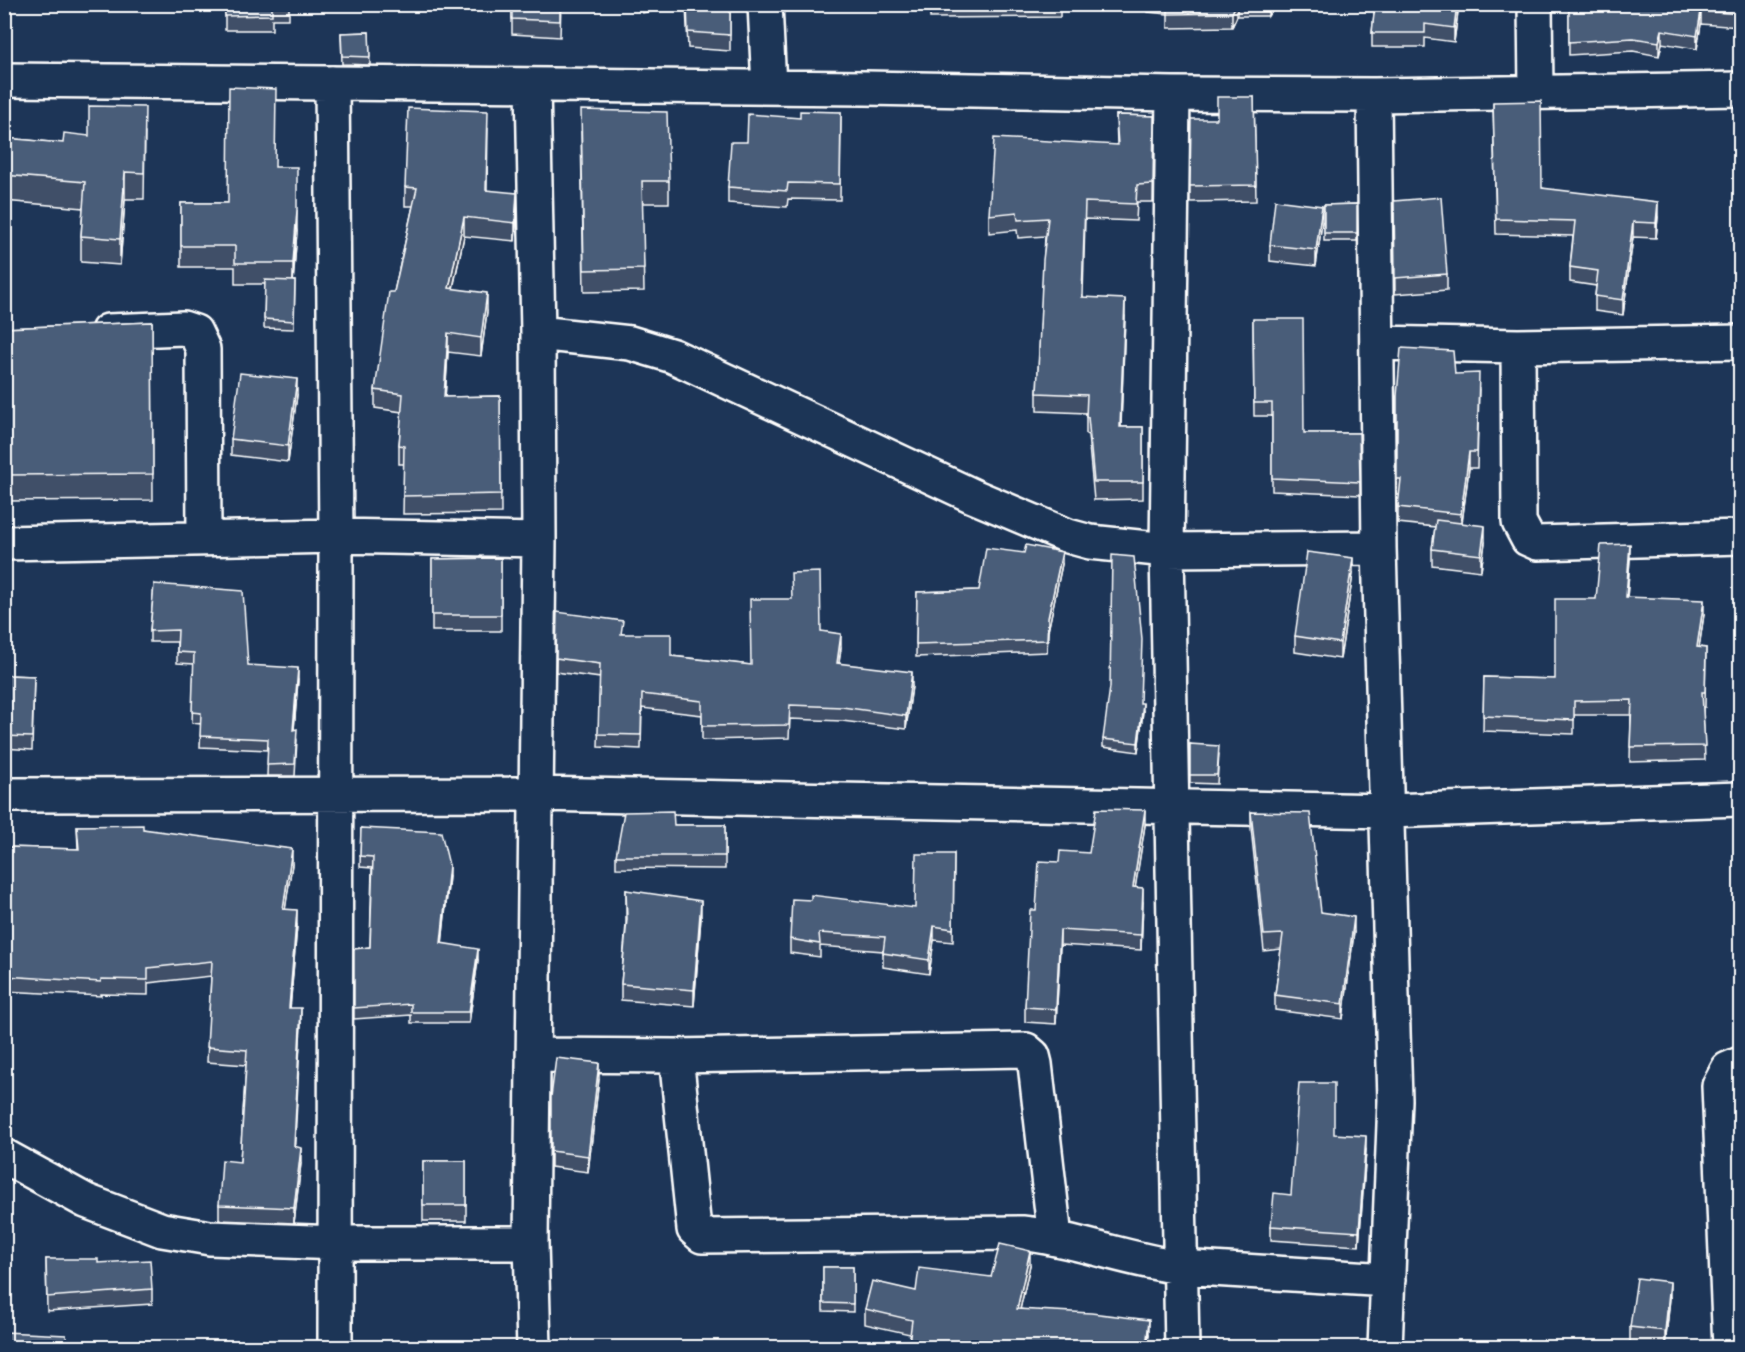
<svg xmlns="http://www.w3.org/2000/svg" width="1745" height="1352" font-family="Caveat,sans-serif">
  <rect width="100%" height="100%" fill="#1d3557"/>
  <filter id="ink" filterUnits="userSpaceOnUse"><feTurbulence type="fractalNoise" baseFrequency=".0167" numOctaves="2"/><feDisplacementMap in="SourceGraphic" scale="12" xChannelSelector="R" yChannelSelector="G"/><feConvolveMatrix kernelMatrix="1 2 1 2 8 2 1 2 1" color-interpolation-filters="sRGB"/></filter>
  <g filter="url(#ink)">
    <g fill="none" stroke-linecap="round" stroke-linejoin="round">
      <defs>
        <path id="minor" d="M 765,4 L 769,87
          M 1535,4 L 1536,91
          M 4,80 L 865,88 L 1173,94 L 1374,95 L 1740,89
          M 332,83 L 336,536 L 335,1348
          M 533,85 L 538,333 L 539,540 L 531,1243 L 534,1348
          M 1173,94 L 1167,550 L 1182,1348
          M 1374,95 L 1379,548 L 1395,1100 L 1385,1348
          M 108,331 L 183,328 L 195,332 L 203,349 L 204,537
          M 538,333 L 630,343 L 673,356 L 973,496 L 1068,536 L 1090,542 L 1167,550 L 1379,548
          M 1377,343 L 1518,346 L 1740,342
          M 1518,346 L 1519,522 L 1528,539 L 1537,543 L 1740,537
          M 4,543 L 336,536 L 539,540
          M 4,795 L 536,794 L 1388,811 L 1740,799
          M 534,1055 L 676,1056 L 1026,1050 L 1033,1056 L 1035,1064 L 1055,1238
          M 676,1056 L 694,1229 L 702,1236 L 1022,1233 C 1076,1239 1126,1260 1180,1267 L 1388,1280
          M 4,1156 L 86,1201 L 162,1230 L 210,1238 L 337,1243 L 531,1243
          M 1730,1348 L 1719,1086 L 1728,1069 L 1740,1064"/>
      </defs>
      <!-- minor casing -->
      <use href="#minor" stroke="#fff" stroke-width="38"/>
      <!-- minor -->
      <use href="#minor" stroke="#1d3557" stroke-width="33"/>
    </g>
    <!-- wall -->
    <path fill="#405068" stroke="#fff" stroke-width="1.5" d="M 225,4 L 289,4 L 289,19 L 272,19 L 272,30 L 225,30 Z
      M 489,4 L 561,4 L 560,37 L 512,34 L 512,11 L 489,11 Z
      M 641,4 L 730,4 L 730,51 L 688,48 L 686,6 L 642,13 Z
      M 930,4 L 1060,4 L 1060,17 L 930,18 Z
      M 1070,4 L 1094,4 L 1094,8 Z
      M 1148,4 L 1293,4 L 1293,11 L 1271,11 L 1268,16 L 1237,16 L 1232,27 L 1168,28 L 1168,14 L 1148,12 Z
      M 1375,4 L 1459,4 L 1454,42 L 1425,38 L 1425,47 L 1372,47 L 1372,33 Z
      M 1569,4 L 1740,4 L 1740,27 L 1701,24 L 1697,49 L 1662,43 L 1659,56 L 1633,51 L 1569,55 Z
      M 369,32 L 370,65 L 342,64 L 341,33 Z
      M 1254,97 L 1256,201 L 1190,202 L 1190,186 L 1217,119 Z
      M 1493,102 L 1542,188 L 1658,217 L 1656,238 L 1633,237 L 1623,315 L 1595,311 L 1595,296 L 1596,286 L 1570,282 L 1570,267 L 1573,236 L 1496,234 Z
      M 841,112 L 840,200 L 788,199 L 787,207 L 728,203 L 728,187 L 747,142 L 800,118 Z
      M 1116,115 L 1154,116 L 1153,202 L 1137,202 L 1136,221 L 1085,219 L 1083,297 L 1125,316 L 1121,427 L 1143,427 L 1143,499 L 1094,500 L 1088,435 L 1086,434 L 1086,413 L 1037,411 L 1037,393 L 1045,236 L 1018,238 L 1017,230 L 989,233 L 989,215 L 1117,145 Z
      M 488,129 L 487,190 L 517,211 L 515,241 L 464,236 L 453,289 L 487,311 L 481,356 L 448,352 L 445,397 L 500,396 L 501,513 L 403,514 L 404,464 L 399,464 L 399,445 L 402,412 L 375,408 L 375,390 L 394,292 L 413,206 L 405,206 L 405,187 Z
      M 581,132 L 669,181 L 669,203 L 642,203 L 644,291 L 584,292 Z
      M 145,133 L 144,199 L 125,199 L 120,265 L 81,262 L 81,236 L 83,208 L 4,201 L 4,138 L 63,143 L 89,136 Z
      M 275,167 L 297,231 L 293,281 L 295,281 L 294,329 L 264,328 L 265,284 L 235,284 L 235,267 L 181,267 L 181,203 L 228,203 Z
      M 1394,201 L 1447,274 L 1447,290 L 1395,294 Z
      M 1357,204 L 1357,241 L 1324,241 L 1324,205 Z
      M 1322,222 L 1316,266 L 1270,261 L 1270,245 Z
      M 1253,319 L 1304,433 L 1359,433 L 1360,495 L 1272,491 L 1272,416 L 1254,416 Z
      M 152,322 L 153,500 L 4,501 L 4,328 Z
      M 1455,374 L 1479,389 L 1477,468 L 1469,468 L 1462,523 L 1485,542 L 1481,571 L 1432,565 L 1432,549 L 1435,527 L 1398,523 L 1398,507 L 1400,495 L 1397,495 L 1397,396 Z
      M 297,395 L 288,462 L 231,455 L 231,439 Z
      M 501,558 L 501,631 L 432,631 L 432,559 Z
      M 1630,559 L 1627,597 L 1704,614 L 1699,647 L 1706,648 L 1705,707 L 1703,707 L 1705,760 L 1630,762 L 1631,715 L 1574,715 L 1574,734 L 1483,731 L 1484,677 L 1555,679 L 1596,599 Z
      M 1062,564 L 1048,631 L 1047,652 L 916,657 L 917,592 L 979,590 Z
      M 1353,574 L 1340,659 L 1295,652 L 1295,636 Z
      M 154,584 L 248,665 L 298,680 L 294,730 L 297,740 L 295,776 L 267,776 L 268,750 L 200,747 L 201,724 L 192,723 L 194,664 L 177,663 L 177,642 L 150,642 L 150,631 Z
      M 557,612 L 623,634 L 671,656 L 751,665 L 821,631 L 841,648 L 839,663 L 912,686 L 906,729 L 842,721 L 790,719 L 789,738 L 702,740 L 702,715 L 642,708 L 641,749 L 598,747 L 600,678 L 556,672 Z
      M 4,623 L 7,675 L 34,676 L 32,750 L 4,748 Z
      M 1140,703 L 1143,711 L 1138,752 L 1103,747 L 1103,739 Z
      M 1190,744 L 1219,754 L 1217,784 L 1190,783 Z
      M 1251,812 L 1321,912 L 1354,932 L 1343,1019 L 1275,1010 L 1275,995 L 1281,949 L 1264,951 L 1251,828 Z
      M 674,825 L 725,825 L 725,869 L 616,868 L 616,856 Z
      M 1145,825 L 1135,887 L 1143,902 L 1141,950 L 1060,945 L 1056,1024 L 1025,1022 L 1025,1007 L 1036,910 L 1059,862 L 1089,853 Z
      M 77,826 L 143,829 L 292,864 L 285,909 L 297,925 L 290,1008 L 301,1023 L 294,1147 L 301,1163 L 294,1223 L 219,1220 L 219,1205 L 240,1162 L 246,1065 L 207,1062 L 211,976 L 148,983 L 148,995 L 101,994 L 101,996 L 4,991 L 4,847 L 78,849 Z
      M 361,828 L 449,876 L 442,944 L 478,960 L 469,1023 L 411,1023 L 411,1015 L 354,1019 L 354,949 L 370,947 L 372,868 L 360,867 Z
      M 954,854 L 953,942 L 934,940 L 929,974 L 883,967 L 883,951 L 820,946 L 820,957 L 790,953 L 790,939 L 915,908 Z
      M 626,890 L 701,917 L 694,1006 L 621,1000 L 621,984 L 626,924 Z
      M 599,1079 L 588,1172 L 551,1167 L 551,1151 Z
      M 1366,1150 L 1359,1246 L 1271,1240 L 1271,1226 L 1291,1195 Z
      M 423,1161 L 466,1161 L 466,1221 L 423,1221 Z
      M 46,1259 L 98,1263 L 152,1289 L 152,1304 L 47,1311 Z
      M 1030,1265 L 1020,1309 L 1149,1334 L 1147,1347 L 909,1347 L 910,1334 L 865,1324 L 865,1309 L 991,1277 Z
      M 823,1267 L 853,1267 L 853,1312 L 823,1311 Z
      M 1670,1298 L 1665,1347 L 1630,1343 L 1630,1327 Z"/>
    <!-- shaded-wall -->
    <path fill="#344155" stroke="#fff" stroke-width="1.5" d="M 1236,4 L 1237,4 L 1237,16 L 1232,27 L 1232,13 Z
      M 1268,4 L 1271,4 L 1271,11 L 1268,16 Z
      M 1457,4 L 1459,4 L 1454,42 L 1454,28 Z
      M 1701,11 L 1701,24 L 1697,49 L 1697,36 Z
      M 1662,30 L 1662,43 L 1659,56 L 1659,42 Z
      M 125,172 L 125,199 L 120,265 L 120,239 Z
      M 517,193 L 517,211 L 515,241 L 515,223 Z
      M 1658,202 L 1658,217 L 1656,238 L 1656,223 Z
      M 1322,206 L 1322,222 L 1316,266 L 1316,250 Z
      M 297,210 L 297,231 L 293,284 L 293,263 Z
      M 464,217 L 464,236 L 449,306 L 449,288 Z
      M 1633,222 L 1633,237 L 1623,315 L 1623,300 Z
      M 487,293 L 487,311 L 481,356 L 481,338 Z
      M 1125,299 L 1125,316 L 1120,445 L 1120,427 Z
      M 448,333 L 448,352 L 444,415 L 444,397 Z
      M 297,379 L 297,395 L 288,462 L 288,446 Z
      M 1469,452 L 1469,468 L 1461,530 L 1461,514 Z
      M 1485,526 L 1485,542 L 1481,571 L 1481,555 Z
      M 1630,544 L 1630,559 L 1626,611 L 1626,597 Z
      M 1062,552 L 1062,564 L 1048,631 L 1047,652 L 1048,618 Z
      M 1353,558 L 1353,574 L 1340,659 L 1340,643 Z
      M 1704,600 L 1704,614 L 1697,662 L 1697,647 Z
      M 841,634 L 841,648 L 837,676 L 837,663 Z
      M 298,668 L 298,680 L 293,741 L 293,730 Z
      M 912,672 L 912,686 L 906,729 L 906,716 Z
      M 1143,703 L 1143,711 L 1138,752 L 1138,743 Z
      M 1145,810 L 1145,825 L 1133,902 L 1133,887 Z
      M 292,849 L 292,864 L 283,924 L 283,909 Z
      M 449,865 L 449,876 L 441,954 L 441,943 Z
      M 1143,888 L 1143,902 L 1141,950 L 1141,935 Z
      M 701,901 L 701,917 L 694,1006 L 694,990 Z
      M 297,910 L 297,925 L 289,1022 L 289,1008 Z
      M 1354,917 L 1354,932 L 1343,1019 L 1343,1004 Z
      M 934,926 L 934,940 L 929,974 L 929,960 Z
      M 1060,930 L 1060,945 L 1056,1024 L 1056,1009 Z
      M 478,949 L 478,960 L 469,1023 L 469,1012 Z
      M 301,1008 L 301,1023 L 294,1161 L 294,1146 Z
      M 599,1063 L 599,1079 L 588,1172 L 588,1156 Z
      M 1366,1136 L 1366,1150 L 1359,1246 L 1359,1232 Z
      M 301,1148 L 301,1163 L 294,1223 L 294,1208 Z
      M 1030,1251 L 1030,1265 L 1017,1323 L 1017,1309 Z
      M 1670,1282 L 1670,1298 L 1665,1347 L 1665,1331 Z
      M 1149,1320 L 1149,1334 L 1147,1347 L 1146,1347 Z"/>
    <!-- building -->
    <path fill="#4a5d79" stroke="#fff" stroke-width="1.5" d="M 225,4 L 272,4 L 272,15 L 225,16 Z
      M 512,4 L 560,4 L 560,21 L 512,19 Z
      M 687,4 L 730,4 L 730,35 L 688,32 Z
      M 1168,4 L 1236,4 L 1232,13 L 1168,14 Z
      M 1375,4 L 1457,4 L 1454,28 L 1425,24 L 1425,33 L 1372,33 Z
      M 1569,4 L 1740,4 L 1740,14 L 1701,11 L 1697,36 L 1662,30 L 1659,42 L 1633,38 L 1569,42 Z
      M 369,32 L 370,57 L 342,56 L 341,33 Z
      M 229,87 L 276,89 L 275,167 L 297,167 L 297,210 L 293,263 L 235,263 L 235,246 L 181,246 L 181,203 L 228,203 Z
      M 1217,97 L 1254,97 L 1256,185 L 1190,186 L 1191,119 L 1217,119 Z
      M 1541,101 L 1542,188 L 1658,202 L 1656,223 L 1633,222 L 1623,300 L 1595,296 L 1598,271 L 1570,267 L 1575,221 L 1496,219 L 1493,102 Z
      M 89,106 L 145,107 L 144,173 L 125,172 L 120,239 L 81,236 L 85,182 L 4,175 L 4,138 L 63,143 L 64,133 L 89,136 Z
      M 408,108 L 488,111 L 486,190 L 517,193 L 515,223 L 464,217 L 449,288 L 487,293 L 481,338 L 448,333 L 444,397 L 500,396 L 501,494 L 403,496 L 404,446 L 399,445 L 403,394 L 375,390 L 389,292 L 394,292 L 417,188 L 405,187 Z
      M 581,110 L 667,112 L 669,181 L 642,181 L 644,269 L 584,270 Z
      M 800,111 L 841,112 L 840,184 L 788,183 L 787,191 L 728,187 L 731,142 L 747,142 L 748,114 L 800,118 Z
      M 1116,115 L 1154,116 L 1153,184 L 1137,185 L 1136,204 L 1085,202 L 1082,297 L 1125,299 L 1120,427 L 1143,427 L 1143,482 L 1094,482 L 1088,417 L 1086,417 L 1087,395 L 1037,393 L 1043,260 L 1048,218 L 1018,220 L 1017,212 L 989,215 L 994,138 L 1118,145 Z
      M 1441,197 L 1447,274 L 1395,278 L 1394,201 Z
      M 1275,200 L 1322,206 L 1316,250 L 1270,245 Z
      M 1357,204 L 1357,233 L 1324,233 L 1324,205 Z
      M 265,280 L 295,281 L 294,321 L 264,319 Z
      M 1253,319 L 1303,319 L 1304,433 L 1359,433 L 1360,482 L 1272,478 L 1272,403 L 1254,403 Z
      M 152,322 L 153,474 L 4,475 L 4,328 Z
      M 1401,348 L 1453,351 L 1455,374 L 1479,373 L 1477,452 L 1469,452 L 1461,514 L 1398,507 L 1401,479 L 1397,479 L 1397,396 Z
      M 240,373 L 297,379 L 288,446 L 231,439 Z
      M 1436,520 L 1485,526 L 1481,555 L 1432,549 Z
      M 1630,544 L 1626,597 L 1704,600 L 1697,647 L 1706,648 L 1705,692 L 1702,692 L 1705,746 L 1630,747 L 1632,700 L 1574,701 L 1574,720 L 1483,716 L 1484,677 L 1555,679 L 1555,599 L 1596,599 L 1601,545 Z
      M 1026,545 L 1062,552 L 1048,618 L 1047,640 L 916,644 L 917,592 L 979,590 L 986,548 L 1024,553 Z
      M 1307,552 L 1353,558 L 1340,643 L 1295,636 Z
      M 1112,555 L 1134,557 L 1142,639 L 1140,703 L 1143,703 L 1138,743 L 1103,739 L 1110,687 Z
      M 501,558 L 501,615 L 432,615 L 432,559 Z
      M 820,572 L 821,631 L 841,634 L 837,663 L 912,672 L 906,716 L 842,707 L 790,705 L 789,725 L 702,726 L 702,701 L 642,694 L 641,735 L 598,734 L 600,664 L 556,658 L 557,612 L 623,621 L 621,634 L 671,634 L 671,656 L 751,665 L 750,599 L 792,599 L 791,573 Z
      M 154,584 L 243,591 L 248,665 L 298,668 L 293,730 L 297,729 L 295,764 L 267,765 L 268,739 L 200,736 L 201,713 L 192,712 L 194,653 L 177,652 L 178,630 L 150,631 Z
      M 4,623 L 7,675 L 34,676 L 32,737 L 4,736 Z
      M 1190,744 L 1219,746 L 1217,775 L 1190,775 Z
      M 1096,809 L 1145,810 L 1133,887 L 1143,888 L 1141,935 L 1060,930 L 1056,1009 L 1025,1007 L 1030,910 L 1036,910 L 1039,861 L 1059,862 L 1060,851 L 1089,853 Z
      M 673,811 L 674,825 L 725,825 L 725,856 L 616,856 L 624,812 Z
      M 1251,812 L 1310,813 L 1321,912 L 1354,917 L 1343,1004 L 1275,995 L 1283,934 L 1264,935 Z
      M 143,825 L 143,829 L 292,849 L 283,909 L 297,910 L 289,1008 L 301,1008 L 294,1146 L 301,1148 L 294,1208 L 219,1205 L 222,1160 L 240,1162 L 247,1050 L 207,1047 L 212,961 L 148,968 L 148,980 L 101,979 L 101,982 L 4,976 L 4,847 L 79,849 L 77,826 Z
      M 361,828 L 441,832 L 449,865 L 441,943 L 478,949 L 469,1012 L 411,1012 L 411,1004 L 354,1008 L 354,949 L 370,947 L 373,857 L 360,856 Z
      M 916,854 L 954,854 L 953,929 L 934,926 L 929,960 L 883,953 L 885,937 L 819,933 L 820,944 L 790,939 L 792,899 L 811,900 L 811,895 L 915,908 Z
      M 626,890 L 701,901 L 694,990 L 621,984 L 627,919 Z
      M 556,1058 L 599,1063 L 588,1156 L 551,1151 L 551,1097 Z
      M 1299,1083 L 1334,1083 L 1334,1134 L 1366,1136 L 1359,1232 L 1271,1226 L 1274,1193 L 1291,1195 Z
      M 423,1161 L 466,1161 L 466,1205 L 423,1205 Z
      M 1000,1244 L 1030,1251 L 1017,1309 L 1091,1313 L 1149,1320 L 1146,1347 L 940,1347 L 909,1343 L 912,1320 L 865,1309 L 872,1281 L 916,1291 L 919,1268 L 991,1277 Z
      M 46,1259 L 98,1259 L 98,1263 L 150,1260 L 152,1289 L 47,1297 Z
      M 823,1267 L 853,1267 L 853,1304 L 823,1303 Z
      M 1637,1278 L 1670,1282 L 1665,1331 L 1630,1327 Z
      M 4,1332 L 66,1335 L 67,1347 L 4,1347 Z"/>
  </g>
  <!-- margin -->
  <rect width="1745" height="1352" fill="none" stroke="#1d3557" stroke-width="24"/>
  <rect x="12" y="12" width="1721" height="1328" fill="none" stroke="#fff" stroke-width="2" filter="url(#ink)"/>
</svg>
